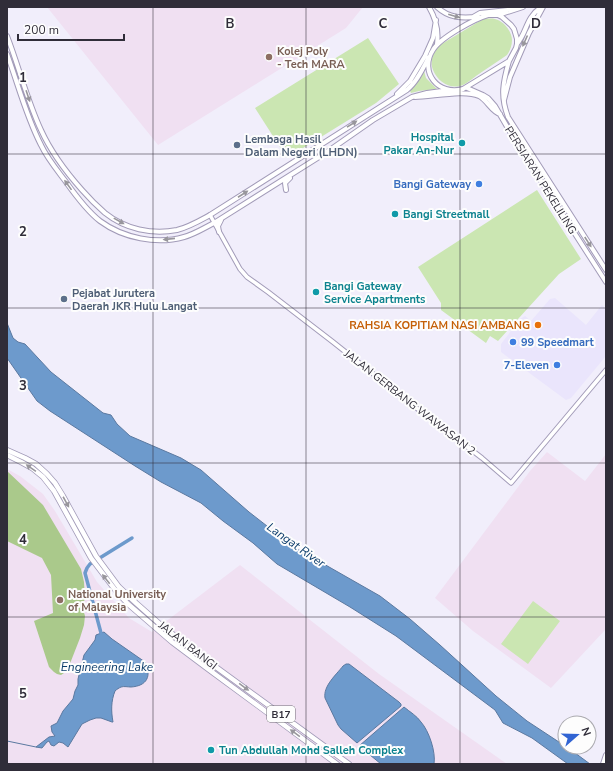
<svg xmlns="http://www.w3.org/2000/svg" width="613" height="771" font-family="'Nunito Sans',sans-serif">
  <rect width="100%" height="100%" fill="#f1eefb"/>
  <!-- built -->
  <path fill="#eae5fc" d="M 555,298 L 586,325 L 602,305 L 606,309 L 606,356 L 571,398 L 566,400 L 501,352 L 501,344 L 520,319 L 525,316 L 531,321 L 550,299 Z"/>
  <!-- education -->
  <path fill="#f0e0f2" d="M 47,7 L 363,7 L 346,28 L 158,145 Z
    M 547,452 L 585,481 L 606,454 L 606,629 L 551,688 L 473,631 L 435,598 L 530,471 Z
    M 7,469 L 20,476 L 43,494 L 55,511 L 97,582 L 129,618 L 152,632 L 240,565 L 379,674 L 507,764 L 7,764 Z"/>
  <!-- green -->
  <path fill="#cbe6b2" d="M 483,19 C 486,19 491,18 495,19 C 504,21 512,32 512,40 C 512,46 510,51 507,55 C 497,62 486,69 476,76 C 472,79 467,83 463,85 C 450,90 438,82 433,70 C 429,60 434,52 440,45 Z
    M 368,38 L 399,84 L 376,103 L 287,158 L 255,108 Z
    M 423,67 L 426,78 L 437,89 L 419,91 L 411,93 L 410,91 L 414,85 Z
    M 537,190 L 581,259 L 559,274 L 498,341 L 490,336 L 486,343 L 441,310 L 441,303 L 418,267 Z
    M 533,601 L 560,621 L 528,664 L 501,644 Z"/>
  <!-- forest -->
  <path fill="#aac98b" d="M 7,471 L 43,505 L 81,569 L 84,582 L 85,599 L 82,606 L 85,616 L 84,625 L 80,638 L 71,661 L 64,673 L 61,675 L 57,674 L 54,672 L 49,667 L 34,621 L 53,613 L 51,575 L 42,558 L 7,541 Z"/>
  <!-- water -->
  <path fill="#6d9acc" stroke="#5b79a0" d="M 7,323 L 13,338 L 18,342 L 25,344 L 51,372 L 103,413 L 111,415 L 117,424 L 130,436 L 181,458 L 201,470 L 249,512 L 294,547 L 380,596 L 410,619 L 440,645 L 496,696 L 527,721 L 565,746 L 565,747 L 567,747 L 590,764 L 568,764 L 532,738 L 503,723 L 495,710 L 396,636 L 350,607 L 277,564 L 253,543 L 223,521 L 201,503 L 161,482 L 135,466 L 50,411 L 37,401 L 7,358 Z
    M 104,632 L 112,639 L 145,662 C 152,676 147,686 131,687 C 128,687 124,686 121,687 C 119,688 117,689 115,691 C 111,701 111,711 113,722 L 112,722 L 101,718 L 96,718 L 90,720 L 82,724 L 68,747 L 63,743 L 59,742 L 54,746 L 51,745 L 49,741 L 47,742 L 42,748 L 36,747 L 49,737 L 55,736 L 52,732 L 51,726 L 57,723 L 63,711 L 73,699 L 75,691 L 78,685 L 78,679 L 84,655 L 95,640 L 96,635 Z
    M 346,664 L 349,664 L 399,702 L 401,704 L 401,706 L 357,743 L 341,729 L 338,725 L 325,698 C 323,686 336,675 343,666 Z
    M 404,707 C 410,712 417,716 421,722 C 429,731 436,752 434,764 L 381,764 L 359,746 Z"/>
  <g fill="none" stroke-linecap="round" stroke-linejoin="round">
    <!-- stream -->
    <path stroke="#5b79a0" stroke-width="1" d="M 7,741 L 36,747"/>
    <!-- canal -->
    <path stroke="#6d9acc" stroke-width="3.5" d="M 101,633 L 85,573 L 87,568 L 90,564 L 132,538"/>
    <defs>
      <path id="tertiary" d="M 210,215 L 240,269 L 247,277 L 268,292 L 333,342 L 406,400 L 482,458 L 511,483 L 606,370"/>
      <path id="secondary" d="M 429,7 C 436,19 439,30 437,44
        M 437,7 C 450,19 462,18 478,17
        M 488,15 L 498,15 L 502,17 L 511,25 L 514,29 L 517,39 L 517,44 L 516,48 L 509,61 L 463,89 C 438,96 419,72 433,50 C 440,38 474,19 488,15 Z
        M 498,15 L 523,7
        M 473,17 L 480,13 L 516,9
        M 7,36 C 19,67 27,100 41,130 C 51,152 66,172 82,190 C 89,198 97,206 105,213 C 125,229 152,235 177,230 C 189,227 199,221 210,215 L 407,90 C 417,82 423,68 429,57
        M 517,44 C 528,30 525,19 541,7
        M 7,54 C 18,84 26,116 41,145 C 47,158 57,170 66,182 C 76,196 87,211 100,221 C 123,238 157,245 184,237 C 195,234 204,228 214,223 L 327,152 L 373,120 L 412,97 L 427,93 L 449,90
        M 509,61 C 503,82 500,96 508,117 L 606,270
        M 467,88 L 483,95 L 488,98 L 495,106 L 516,142 L 606,282
        M 397,94 L 410,81 L 425,56 L 433,38 L 436,20
        M 415,97 C 431,97 465,89 479,96 C 488,101 491,111 500,114
        M 504,100 L 510,77 L 529,33 L 543,7
        M 286,190 L 285,183 L 290,178
        M 219,232 L 218,226 L 221,220
        M 603,764 L 606,755"/>
      <path id="primary" d="M 7,450 L 25,458 L 36,464 L 47,474 L 55,483 L 63,496 L 96,556 L 119,587 L 136,603 L 162,626 L 209,662 L 349,764
        M 7,455 L 21,462 L 32,468 L 43,477 L 54,491 L 91,558 L 116,591 L 128,604 L 172,642 L 208,669 L 337,764"/>
    </defs>
    <!-- tertiary casing -->
    <use href="#tertiary" stroke="#a29bb8" stroke-width="5.5"/>
    <!-- secondary casing -->
    <use href="#secondary" stroke="#a29bb8" stroke-width="6"/>
    <!-- primary casing -->
    <use href="#primary" stroke="#a29bb8" stroke-width="6"/>
    <!-- tertiary -->
    <use href="#tertiary" stroke="#fff" stroke-width="3.5"/>
    <!-- secondary -->
    <use href="#secondary" stroke="#fff" stroke-width="4"/>
    <!-- primary -->
    <use href="#primary" stroke="#fff" stroke-width="4.5"/>
  </g>
  <!-- one-way arrows -->
  <defs><path id="oneway-solid" d="M-6-.8H1V-3.2L6.5 0L1 3.2V.8H-6Z"/></defs>
  <g fill="#98969c">
    <use href="#oneway-solid" transform="translate(454 16) rotate(16)"/>
    <use href="#oneway-solid" transform="translate(525 41) rotate(114)"/>
    <use href="#oneway-solid" transform="translate(28 96) rotate(71)"/>
    <use href="#oneway-solid" transform="translate(352 124) rotate(-32)"/>
    <use href="#oneway-solid" transform="translate(68 185) rotate(-126)"/>
    <use href="#oneway-solid" transform="translate(243 194) rotate(-33)"/>
    <use href="#oneway-solid" transform="translate(119 221) rotate(29)"/>
    <use href="#oneway-solid" transform="translate(169 239) rotate(174)"/>
    <use href="#oneway-solid" transform="translate(588 242) rotate(57)"/>
    <use href="#oneway-solid" transform="translate(31 468) rotate(-145)"/>
    <use href="#oneway-solid" transform="translate(66 502) rotate(61)"/>
    <use href="#oneway-solid" transform="translate(106 579) rotate(-128)"/>
    <use href="#oneway-solid" transform="translate(244 687) rotate(36)"/>
    <use href="#oneway-solid" transform="translate(295 733) rotate(-144)"/>
  </g>
  <!-- grid -->
  <path fill="none" stroke="#302d39" stroke-width="1" stroke-opacity="0.55" d="M 153,7 L 153,764M 306,7 L 306,764M 460,7 L 460,764M 7,154 L 606,154M 7,308 L 606,308M 7,463 L 606,463M 7,617 L 606,617"/>
  <!-- markers -->
  <g fill="#8d6e63" stroke="#fdfdfd" stroke-width="1.5">
    <circle cx="269" cy="57" r="4"/>
    <circle cx="60" cy="600" r="4"/>
  </g>
  <g fill="#0f9aa8" stroke="#fdfdfd" stroke-width="1.5">
    <circle cx="462" cy="143" r="4"/>
    <circle cx="395" cy="214" r="4"/>
    <circle cx="316" cy="292" r="4"/>
    <circle cx="211" cy="750" r="4"/>
  </g>
  <g fill="#5c6f8a" stroke="#fdfdfd" stroke-width="1.5">
    <circle cx="237" cy="145" r="4"/>
    <circle cx="64" cy="299" r="4"/>
  </g>
  <g fill="#3f7fe0" stroke="#fdfdfd" stroke-width="1.5">
    <circle cx="479" cy="184" r="4"/>
    <circle cx="513" cy="342" r="4"/>
    <circle cx="557" cy="365" r="4"/>
  </g>
  <circle fill="#e8710a" stroke="#fdfdfd" stroke-width="1.5" cx="538" cy="325" r="4"/>
  <g text-anchor="middle" stroke-width="4" stroke-linejoin="round" paint-order="stroke">
    <!-- shield labels -->
    <rect fill="#fdfdfd" stroke="#6e6b74" stroke-width="1" x="267" y="706" width="28" height="16" rx="3"/>
    <g font-size="10" font-weight="bold" fill="#302d39">
      <text x="281" y="718">B17</text>
    </g>
    <!-- education labels -->
    <g font-size="11" font-weight="bold" fill="#785e54" stroke="#fdfdfd" text-anchor="start">
      <text x="277" y="55">Kolej Poly<tspan x="277" dy="13">- Tech MARA</tspan></text>
      <text x="68" y="598">National University<tspan x="68" dy="13">of Malaysia</tspan></text>
    </g>
    <!-- culture labels -->
    <g font-size="11" font-weight="bold" fill="#0d838f" stroke="#fdfdfd" text-anchor="start">
      <text x="454" y="141" text-anchor="end">Hospital<tspan x="454" dy="13">Pakar An-Nur</tspan></text>
      <text x="403" y="218">Bangi Streetmall</text>
      <text x="324" y="290">Bangi Gateway<tspan x="324" dy="13">Service Apartments</tspan></text>
      <text x="219" y="754">Tun Abdullah Mohd Salleh Complex</text>
    </g>
    <!-- service labels -->
    <g font-size="11" font-weight="bold" fill="#4e5e75" stroke="#fdfdfd" text-anchor="start">
      <text x="245" y="143">Lembaga Hasil<tspan x="245" dy="13">Dalam Negeri (LHDN)</tspan></text>
      <text x="72" y="297">Pejabat Jurutera<tspan x="72" dy="13">Daerah JKR Hulu Langat</tspan></text>
    </g>
    <!-- street labels -->
    <g font-size="11" fill="#302d39" stroke="#fdfdfd">
      <text transform="translate(541 180) rotate(58)" y="4">PERSIARAN PEKELILING</text>
      <text transform="translate(410 402) rotate(38)" y="4">JALAN GERBANG WAWASAN 2</text>
      <text transform="translate(188 645) rotate(38)" y="4">JALAN BANGI</text>
    </g>
    <!-- shop labels -->
    <g font-size="11" font-weight="bold" fill="#366cbe" stroke="#fdfdfd" text-anchor="end">
      <text x="471" y="188">Bangi Gateway</text>
      <text x="521" y="346" text-anchor="start">99 Speedmart</text>
      <text x="549" y="369">7-Eleven</text>
    </g>
    <!-- food labels -->
    <g font-size="11" font-weight="bold" fill="#c56008" stroke="#fdfdfd" text-anchor="end">
      <text x="530" y="329">RAHSIA KOPITIAM NASI AMBANG</text>
    </g>
    <!-- water labels -->
    <g font-size="12" font-style="italic" fill="#0a3b6a" stroke="#fdfdfd">
      <text transform="translate(296 545) rotate(35)" y="4">Langat River</text>
      <text x="107" y="671">Engineering Lake</text>
    </g>
  </g>
  <g font-size="13" text-anchor="middle" font-weight="bold" fill="#302d39" stroke="#fdfdfd" stroke-width="4" stroke-linejoin="round" paint-order="stroke">
    <text x="230" y="28">B</text>
    <text x="383" y="28">C</text>
    <text x="536" y="28">D</text>
    <text x="23" y="82">1</text>
    <text x="23" y="236">2</text>
    <text x="23" y="390">3</text>
    <text x="23" y="544">4</text>
    <text x="23" y="698">5</text>
  </g>
  <!-- border -->
  <rect width="613" height="771" fill="none" stroke="#302d39" stroke-width="16"/>
  <!-- north arrow -->
  <g transform="translate(577 735) rotate(70)"><circle r="19" fill="#fdfdfd" stroke="#abaaaf"/>
  <path d="M0-3L7 15L0 10L-7 15Z" fill="#3164d3"/>
  <text y="-6" font-size="11" font-weight="bold" text-anchor="middle" fill="#302d39">N</text>
  </g>
  <!-- scale -->
  <path d="M18 34v6h106v-6" fill="none" stroke="#302d39" stroke-width="2"/>
  <text x="24" y="34" font-size="12" fill="#302d39" stroke="#fdfdfd" stroke-width="3" paint-order="stroke">200 m</text>
</svg>
